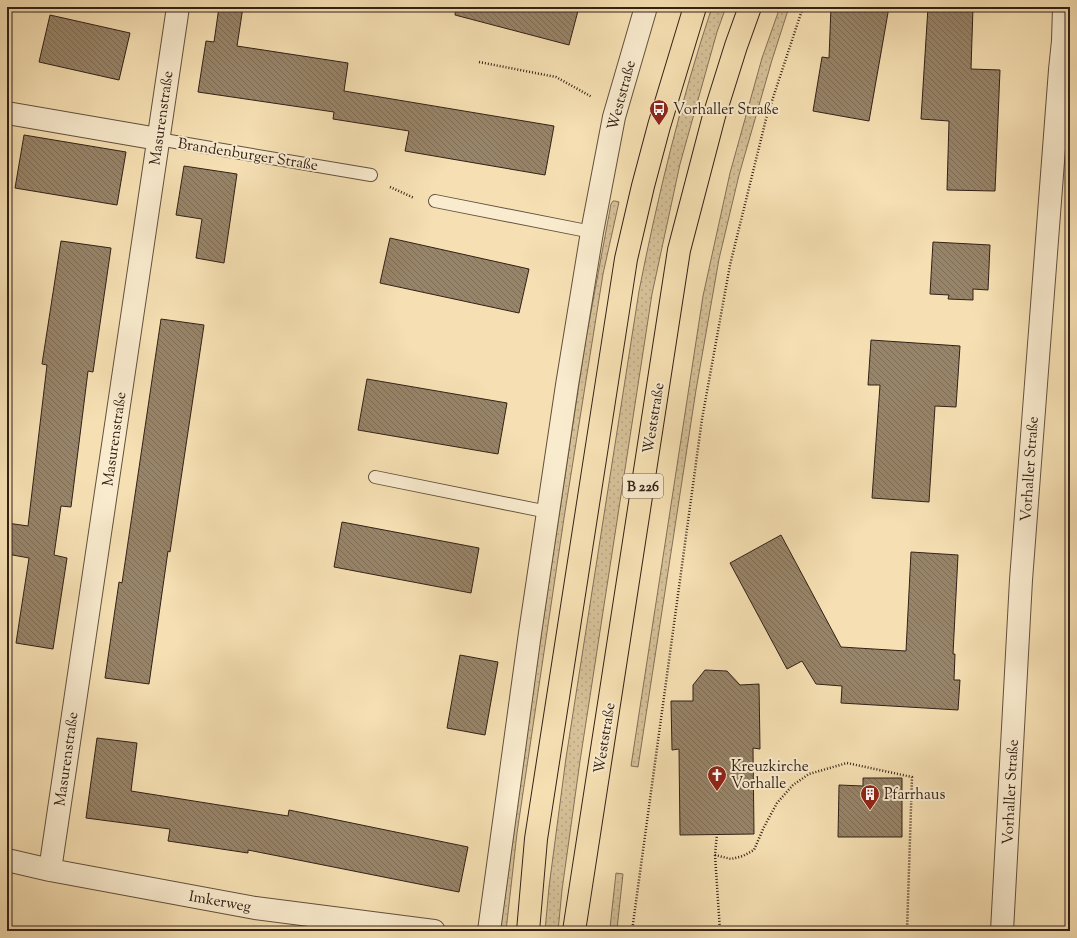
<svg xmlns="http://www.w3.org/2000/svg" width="1077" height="938" font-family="'Sorts Mill Goudy',serif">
  <defs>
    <pattern id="grass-dots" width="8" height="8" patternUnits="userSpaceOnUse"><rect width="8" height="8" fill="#d5c098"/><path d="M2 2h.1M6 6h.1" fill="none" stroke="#b7a582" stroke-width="1.8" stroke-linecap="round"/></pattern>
    <pattern id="building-back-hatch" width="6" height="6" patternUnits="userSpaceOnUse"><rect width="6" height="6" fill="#988468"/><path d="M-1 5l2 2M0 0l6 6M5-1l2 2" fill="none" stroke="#7d6c55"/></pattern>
  </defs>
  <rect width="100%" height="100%" fill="#f6e0b3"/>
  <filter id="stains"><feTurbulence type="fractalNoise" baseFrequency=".005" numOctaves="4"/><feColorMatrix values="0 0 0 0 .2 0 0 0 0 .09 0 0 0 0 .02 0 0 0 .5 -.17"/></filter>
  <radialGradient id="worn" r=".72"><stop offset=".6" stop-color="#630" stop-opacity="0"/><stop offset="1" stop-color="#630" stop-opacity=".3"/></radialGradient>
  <!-- grass -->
  <path fill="url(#grass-dots)" stroke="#847058" d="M 712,7 L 726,7 L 717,32 L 680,164 L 652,294 L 580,761 L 562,890 L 558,931 L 545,931 L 549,887 L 566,758 L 639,291 C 658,195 681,100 712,7 Z
    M 780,7 L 789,7 L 772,60 L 739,175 L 719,259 L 696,390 L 638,767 L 631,766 L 703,296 L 730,173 L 762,58 Z
    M 613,201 L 615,201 L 619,202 L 603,274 L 564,518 L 517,833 L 506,931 L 499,931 L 511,832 L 585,344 L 611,204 Z
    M 616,873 L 623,874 L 617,929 L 610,928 Z"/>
  <!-- building -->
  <path fill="url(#building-back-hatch)" stroke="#322117" d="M 219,7 L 243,7 L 237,46 L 348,63 L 344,91 L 554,126 L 545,175 L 405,151 L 409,131 L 333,119 L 334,112 L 198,92 L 206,41 L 214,42 Z
    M 456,7 L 579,7 L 569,45 L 455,15 Z
    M 831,7 L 889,7 L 869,121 L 813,111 L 822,57 L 829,58 Z
    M 928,7 L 973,7 L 971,69 L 1000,70 L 995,191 L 947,190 L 949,121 L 921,119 Z
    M 50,15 L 130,33 L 119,80 L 39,62 Z
    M 24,135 L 126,152 L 117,205 L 15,188 Z
    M 184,166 L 237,174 L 224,263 L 196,258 L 202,219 L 176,215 Z
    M 390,238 L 529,269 L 519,313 L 380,283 Z
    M 61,241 L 111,248 L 93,372 L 88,371 L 71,507 L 61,506 L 54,555 L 67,558 L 53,649 L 16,643 L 29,558 L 7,554 L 7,523 L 28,526 L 47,365 L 42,364 Z
    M 933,242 L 990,245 L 988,290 L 973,289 L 973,300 L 948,299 L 949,295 L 930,294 Z
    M 161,319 L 204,325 L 170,552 L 168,551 L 149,684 L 105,678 L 119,582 L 122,583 Z
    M 871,340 L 960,346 L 956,407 L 935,406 L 929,502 L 872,498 L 880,385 L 868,385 Z
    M 367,379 L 507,403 L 498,454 L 358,430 Z
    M 342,522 L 479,548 L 471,593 L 334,567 Z
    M 781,535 L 841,647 L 906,651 L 911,552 L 958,555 L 953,654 L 955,654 L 954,680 L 960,680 L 958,710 L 841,703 L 842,686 L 816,684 L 802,661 L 787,669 L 730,563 Z
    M 460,655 L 498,662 L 485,735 L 447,728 Z
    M 705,670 L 727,671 L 740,685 L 759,684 L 760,749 L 753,748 L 754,834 L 680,835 L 679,749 L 672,750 L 671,701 L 693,701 L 693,685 Z
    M 97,738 L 137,743 L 131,791 L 288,816 L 289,810 L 468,847 L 459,892 L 248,850 L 248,853 L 168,841 L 170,829 L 86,818 Z
    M 863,778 L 902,778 L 902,837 L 838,837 L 839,785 L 863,786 Z"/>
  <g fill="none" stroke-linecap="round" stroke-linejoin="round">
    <defs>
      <path id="service" d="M 158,139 L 371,175
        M 435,201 L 592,232
        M 375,477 L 548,512"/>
      <path id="minor" d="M 7,113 L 158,139
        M 7,860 L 50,870 L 255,908 L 434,931
        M 50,870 L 178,7
        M 489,931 L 530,633 L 567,385 L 592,232 L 614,117 L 646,7
        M 1002,931 L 1021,580 L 1060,70 L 1063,41 L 1064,7"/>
      <path id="primary" d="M 528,931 L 536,839 L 626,259 L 643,186 L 659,126 L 695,7
        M 574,931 L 679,250 L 714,116 L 736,46 L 750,7"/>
    </defs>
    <!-- service casing -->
    <use href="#service" stroke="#63513e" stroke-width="14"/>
    <!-- minor casing -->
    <use href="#minor" stroke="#63513e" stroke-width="24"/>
    <!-- primary casing -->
    <use href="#primary" stroke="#322117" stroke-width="24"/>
    <!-- path -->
    <path stroke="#322117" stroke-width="2.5" stroke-dasharray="1 2" stroke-linecap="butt" d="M 479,62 L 556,77 L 592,97
      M 390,187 L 414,198
      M 717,834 L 715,855 L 731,859 L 743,856 L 754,850 L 764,827 L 777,803 L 793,785 L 809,774 L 847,763 L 912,777 L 907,931
      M 715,855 L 720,931
      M 632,931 L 702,419 L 730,265 L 766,119 L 803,7"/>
    <!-- service -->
    <use href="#service" stroke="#f9ebce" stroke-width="12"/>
    <!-- minor -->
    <use href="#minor" stroke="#f9ebce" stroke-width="22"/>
    <!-- primary -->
    <use href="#primary" stroke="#f6e0b3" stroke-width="22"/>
  </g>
  <!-- icons -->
  <defs>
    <symbol id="bus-pin" viewBox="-11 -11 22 30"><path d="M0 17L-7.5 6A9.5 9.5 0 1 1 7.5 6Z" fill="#8f2418" stroke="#f9ebce"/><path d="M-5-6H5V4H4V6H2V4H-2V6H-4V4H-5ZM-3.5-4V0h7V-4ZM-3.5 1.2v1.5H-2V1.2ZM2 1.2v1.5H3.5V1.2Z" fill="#fff"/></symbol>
    <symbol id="church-pin" viewBox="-11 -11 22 30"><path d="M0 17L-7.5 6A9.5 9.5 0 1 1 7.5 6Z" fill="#8f2418" stroke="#f9ebce"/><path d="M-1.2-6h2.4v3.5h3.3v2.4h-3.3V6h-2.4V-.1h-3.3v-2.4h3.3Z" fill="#fff"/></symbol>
    <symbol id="building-pin" viewBox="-11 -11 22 30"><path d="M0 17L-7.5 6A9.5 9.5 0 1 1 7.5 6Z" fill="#8f2418" stroke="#f9ebce"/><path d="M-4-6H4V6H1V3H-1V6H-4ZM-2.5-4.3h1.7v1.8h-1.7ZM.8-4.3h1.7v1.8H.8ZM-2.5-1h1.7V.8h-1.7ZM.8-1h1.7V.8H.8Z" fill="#fff"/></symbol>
  </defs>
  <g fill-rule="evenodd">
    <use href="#bus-pin" x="648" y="98" width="22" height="30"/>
    <use href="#church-pin" x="706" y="764" width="22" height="30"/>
    <use href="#building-pin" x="859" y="783" width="22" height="30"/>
  </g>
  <g text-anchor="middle" stroke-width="4" stroke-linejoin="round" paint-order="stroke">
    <!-- shield labels -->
    <rect fill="#f9ebce" stroke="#6e5e4e" stroke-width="1" x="623" y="474" width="40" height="24" rx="3"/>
    <g font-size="14" font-weight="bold" fill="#322117">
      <text x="643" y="491">B 226</text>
    </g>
    <!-- street labels -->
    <g font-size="15" fill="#322117" stroke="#f9ebce">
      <text transform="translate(621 95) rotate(-75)" y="5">Weststraße</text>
      <text transform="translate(161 118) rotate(-82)" y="5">Masurenstraße</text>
      <text transform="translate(248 154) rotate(9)" y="5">Brandenburger Straße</text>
      <text transform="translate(653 418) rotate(-81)" y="5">Weststraße</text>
      <text transform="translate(114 439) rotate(-82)" y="5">Masurenstraße</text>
      <text transform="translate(1029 469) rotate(-86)" y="5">Vorhaller Straße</text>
      <text transform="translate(604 738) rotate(-81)" y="5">Weststraße</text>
      <text transform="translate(66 759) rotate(-82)" y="5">Masurenstraße</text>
      <text transform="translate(1010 792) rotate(-87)" y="5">Vorhaller Straße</text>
      <text transform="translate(220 901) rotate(10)" y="5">Imkerweg</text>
    </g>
    <!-- poi labels -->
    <g font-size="15" fill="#322117" stroke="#f9ebce" text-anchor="start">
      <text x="673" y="114">Vorhaller Straße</text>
      <text x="731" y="771">Kreuzkirche<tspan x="731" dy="17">Vorhalle</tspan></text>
      <text x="884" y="799">Pfarrhaus</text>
    </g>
  </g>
  <!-- margin -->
  <rect width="1077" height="938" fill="none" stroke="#f6e0b3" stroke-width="24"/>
  <rect x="8" y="8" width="1061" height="922" fill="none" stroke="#322117" stroke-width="2"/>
  <rect x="12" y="12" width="1053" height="914" fill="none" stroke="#322117"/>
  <rect width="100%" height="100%" filter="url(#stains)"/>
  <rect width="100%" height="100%" fill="url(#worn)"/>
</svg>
